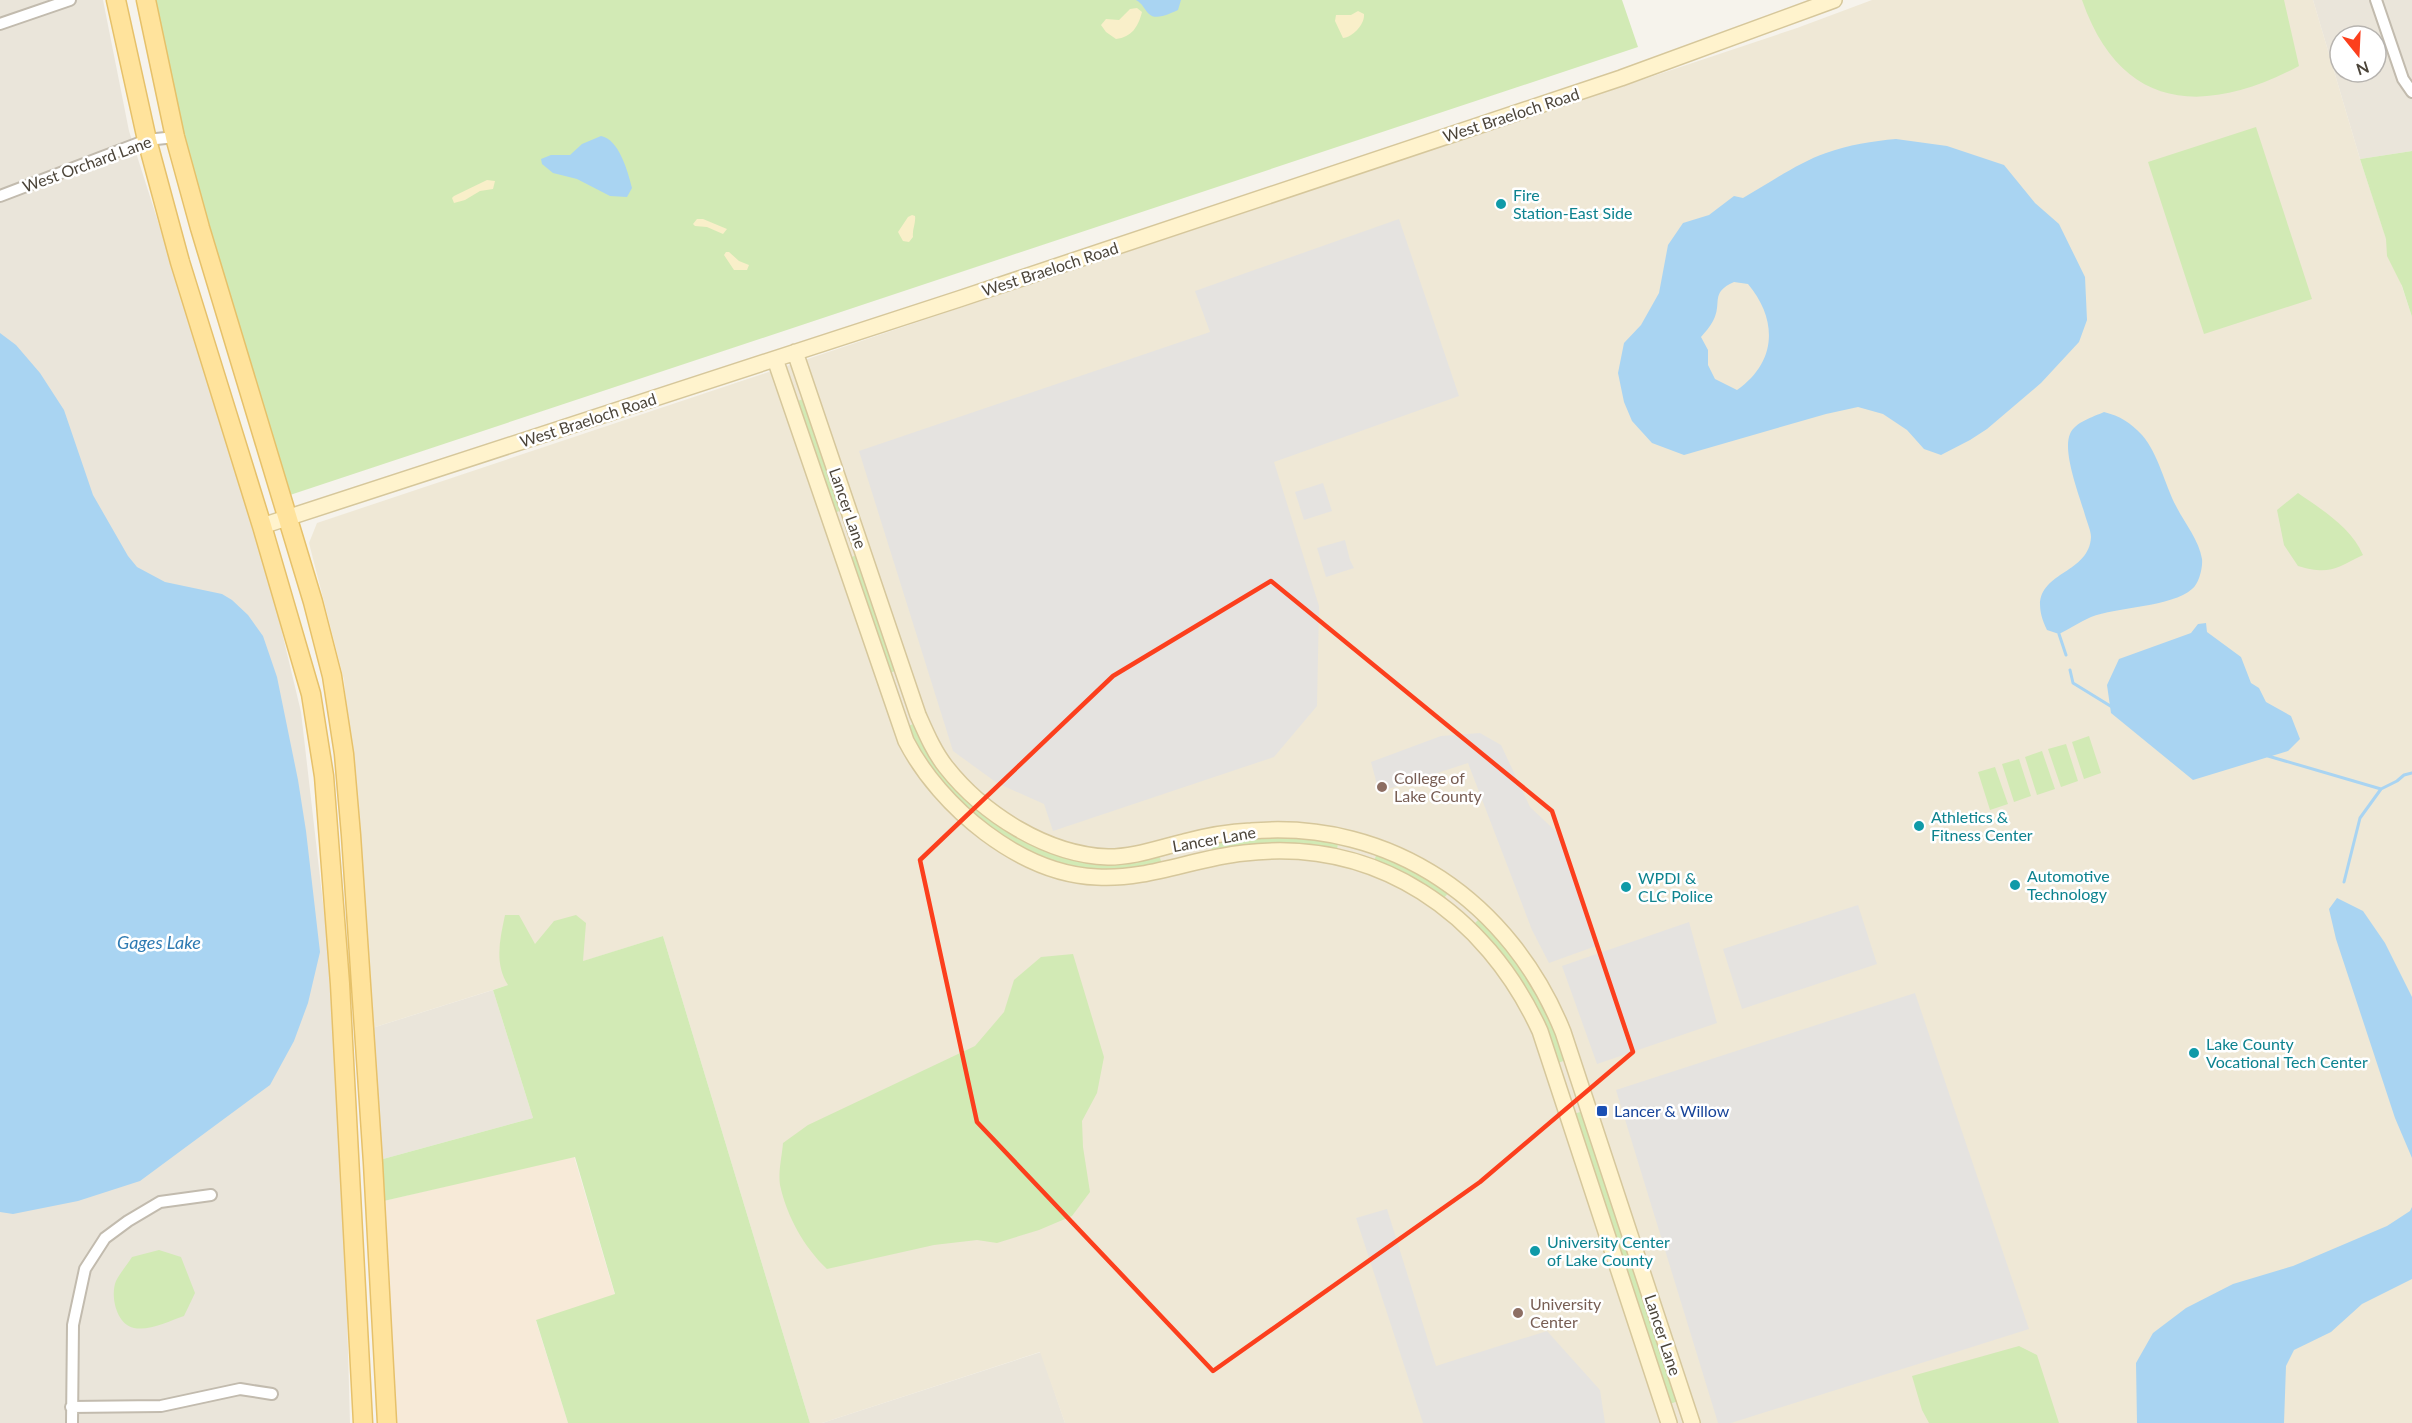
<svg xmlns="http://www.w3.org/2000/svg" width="2412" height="1423" font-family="Lato,sans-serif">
  <rect width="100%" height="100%" fill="#f6f3ec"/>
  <!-- residential -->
  <path fill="#eae5da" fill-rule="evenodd" d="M 0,0 L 103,0 L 129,131 L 260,540 L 301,712 L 334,999 L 344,1205 L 350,1423 L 0,1423 Z
    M 2313,0 L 2412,0 L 2412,151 L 2360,159 ZM 2340,36 L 2376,36 L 2376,72 L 2340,72 Z
    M 493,990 L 533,1118 L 372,1162 L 369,1029 Z
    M 1041,1352 L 1065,1423 L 822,1423 Z"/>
  <!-- commercial -->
  <path fill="#f7ead8" d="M 574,1156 L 615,1295 L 536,1321 L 568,1423 L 389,1423 L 375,1203 Z"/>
  <!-- education -->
  <path fill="#efe8d6" d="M 1872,0 L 2313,0 L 2360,159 L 2412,317 L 2412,1423 L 1065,1423 L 1040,1352 L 822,1423 L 810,1423 L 663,936 L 369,1029 L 362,895 L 344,680 L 309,543 L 317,523 L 1797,28 Z"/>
  <!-- green -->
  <path fill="#d2eab5" d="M 146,0 L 1622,0 L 1638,47 L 287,496 L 173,125 Z
    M 2082,0 L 2284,0 L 2299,66 C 2205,116 2121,112 2082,0 Z
    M 2256,127 L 2312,299 L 2204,334 L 2148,162 Z
    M 2412,151 L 2412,317 L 2402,286 L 2387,256 L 2386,239 L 2360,159 Z
    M 804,399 L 842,510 L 834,513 L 797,401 Z
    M 2298,493 C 2322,510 2351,527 2363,555 C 2335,569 2329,575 2298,566 L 2284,545 L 2277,510 Z
    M 857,555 L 896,671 L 888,673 L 849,558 Z
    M 914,724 L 1008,830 L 1133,862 L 1159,856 L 1162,863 C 1138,869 1113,873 1088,870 C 1010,859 939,797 907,726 Z
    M 2089,736 L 2101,773 L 2084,779 L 2072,742 Z
    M 2066,744 L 2078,781 L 2061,787 L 2048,749 Z
    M 2042,751 L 2055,789 L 2037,795 L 2025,757 Z
    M 2019,759 L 2031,796 L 2014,802 L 2002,764 Z
    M 1995,767 L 2008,804 L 1990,810 L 1978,772 Z
    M 1301,837 L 1338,843 L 1337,850 L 1273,844 L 1212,850 L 1210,843 L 1235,839 Z
    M 1377,853 L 1398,861 L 1449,892 L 1444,898 L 1411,877 L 1374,861 Z
    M 505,915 L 519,915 L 535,944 L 554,921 L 576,915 L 586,923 L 583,961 L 663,936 L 810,1423 L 568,1423 L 536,1320 L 615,1294 L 575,1157 L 375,1203 L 372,1162 L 533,1118 L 493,990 L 508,985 C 494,963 500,939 505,915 Z
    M 1480,918 L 1519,964 L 1547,1009 L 1566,1060 L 1558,1063 C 1539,1010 1514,963 1474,924 Z
    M 1073,954 L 1104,1057 L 1097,1093 L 1082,1121 L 1083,1147 L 1090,1192 L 1072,1216 L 1039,1230 L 997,1243 L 977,1240 L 934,1245 L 827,1269 C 804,1247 787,1217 780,1185 C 778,1172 782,1156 783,1143 L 808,1125 L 975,1046 L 1004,1012 L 1014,980 L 1041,957 Z
    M 1583,1111 L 1678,1401 L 1670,1404 L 1574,1114 Z
    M 159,1250 L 181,1257 L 195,1293 L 184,1316 C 169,1321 150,1331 134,1328 C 116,1324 110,1295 116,1281 C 120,1273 127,1265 132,1257 Z
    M 2019,1346 L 2037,1355 L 2059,1423 L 1929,1423 L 1922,1410 L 1912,1376 Z"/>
  <!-- sand -->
  <path fill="#f9efc9" d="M 1137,8 L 1142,12 C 1138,27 1132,37 1116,39 L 1106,32 L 1101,25 L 1106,19 L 1119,20 L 1130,9 Z
    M 1358,11 L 1364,14 C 1365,24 1353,37 1343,38 L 1335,21 L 1336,15 L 1351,15 Z
    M 487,180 L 495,181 L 493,189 L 480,191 L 465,200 L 454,203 L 452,198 L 454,196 Z
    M 912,215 L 915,216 C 916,224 912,229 913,237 L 909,242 L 903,241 L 898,232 L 908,217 Z
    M 697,219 L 703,219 L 727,229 L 723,234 L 707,227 L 695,226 L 693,224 Z
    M 726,252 L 729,252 L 739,261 L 749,265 L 747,270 L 734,270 L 724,255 Z"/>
  <!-- parking -->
  <path fill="#e5e3e0" d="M 1399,219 L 1459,396 L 1274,462 L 1319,606 L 1317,706 L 1274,757 L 1053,831 L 1044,804 L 997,783 L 953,751 L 859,451 L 1210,332 L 1195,291 Z
    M 1323,483 L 1332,511 L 1304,520 L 1295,492 Z
    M 1345,540 L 1350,560 L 1354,568 L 1326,577 L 1317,548 Z
    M 1480,733 L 1501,745 L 1530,807 L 1564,839 L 1596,946 L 1549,963 L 1532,930 L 1468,763 L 1379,792 L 1371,762 L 1441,736 Z
    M 1858,905 L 1877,964 L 1742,1009 L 1723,949 Z
    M 1689,922 L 1717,1023 L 1597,1064 L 1562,966 Z
    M 1915,993 L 2029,1329 L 1731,1423 L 1718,1423 L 1616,1090 Z
    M 1387,1209 L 1436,1366 L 1547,1331 L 1600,1390 L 1605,1423 L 1423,1423 L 1356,1218 Z"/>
  <!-- water -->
  <path fill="#a9d4f2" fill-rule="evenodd" d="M 1136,0 L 1181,0 L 1178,10 C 1171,13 1156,21 1149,14 C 1144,9 1143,4 1136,0 Z
    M 601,136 C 619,139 628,172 632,188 L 627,197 L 610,196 L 577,179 L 553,173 L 542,164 L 541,159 L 551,155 L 570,155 L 582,144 Z
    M 1896,139 L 1947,146 L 2004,165 L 2035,203 L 2059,224 L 2085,277 L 2087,320 L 2079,342 L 2041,383 L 1987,429 L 1970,440 L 1941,455 L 1924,449 L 1907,430 L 1883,414 L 1858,407 L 1826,414 L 1684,455 L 1652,443 L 1632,421 L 1624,402 L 1618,373 L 1624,343 L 1641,325 L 1659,293 L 1668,245 L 1683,223 L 1709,215 L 1734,196 L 1743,198 C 1770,183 1797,163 1826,153 C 1848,145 1873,141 1896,139 ZM 1734,282 L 1748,284 C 1778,320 1777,362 1737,390 L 1715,379 L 1708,365 L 1708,350 L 1701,337 C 1705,332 1710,327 1713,321 C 1723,303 1709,293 1734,282 Z
    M 0,333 L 16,345 L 40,373 L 64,410 L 93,495 L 128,556 L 137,567 L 165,582 L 222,594 L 232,600 L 248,615 L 263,636 L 277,677 L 298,780 L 306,831 L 320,952 L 308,1003 L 294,1041 L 270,1085 L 140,1181 L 78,1201 L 13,1214 L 0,1212 Z
    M 2104,412 C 2120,416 2131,423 2142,435 C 2159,455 2164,483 2176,506 C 2184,522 2199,540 2202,559 C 2203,567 2199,584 2192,589 C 2172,607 2116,607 2091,617 C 2080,622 2069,629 2059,634 L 2047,630 C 2018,570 2089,580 2091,537 C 2091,531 2087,522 2085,515 C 2080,497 2062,452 2070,434 C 2075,422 2093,417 2104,412 Z
    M 2206,623 L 2207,632 L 2241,657 L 2251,683 L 2259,688 L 2266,702 L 2291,716 L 2300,739 L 2288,751 L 2193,780 L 2111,713 L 2107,685 L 2119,659 L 2191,633 L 2198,624 Z
    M 2337,898 L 2363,911 L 2385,943 L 2412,997 L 2412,1158 L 2395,1118 L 2336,939 L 2329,909 Z
    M 2412,1207 L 2412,1279 L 2362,1304 L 2331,1332 L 2294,1350 L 2286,1366 L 2284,1423 L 2137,1423 L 2136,1363 L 2153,1333 L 2186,1308 L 2233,1284 L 2293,1266 L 2387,1226 L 2410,1211 Z"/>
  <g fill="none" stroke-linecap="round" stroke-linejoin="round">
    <!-- stream -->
    <path stroke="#a9d4f2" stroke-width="3" d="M 2059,634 L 2066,655
      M 2070,670 L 2073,683 L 2112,707
      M 2268,756 L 2381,789
      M 2344,882 L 2360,818 L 2381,789 L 2397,781 L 2404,775 L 2412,773"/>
    <defs>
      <path id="street" d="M 2376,0 L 2403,79 L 2412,92
        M 0,24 L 70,0
        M 0,196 L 147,140 L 175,137
        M 71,1407 L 161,1406 L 240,1389 L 272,1394
        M 72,1423 L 73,1325 L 85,1269 L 105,1238 L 128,1221 L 160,1202 L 211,1195"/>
      <path id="secondary" d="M 795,352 L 918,715 C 926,733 934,752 946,767 C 983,814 1047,855 1108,857 C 1135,857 1158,848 1184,842 C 1206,836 1228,832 1251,831 C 1392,819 1511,903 1563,1032 L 1692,1423
        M 775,359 L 906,741 C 940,807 1020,874 1097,877 C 1148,880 1194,858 1244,853 C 1377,837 1486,913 1540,1031 L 1669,1423
        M 262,526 L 959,299 L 1621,78 L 1834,0"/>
      <path id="primary" d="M 116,0 L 147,140 L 180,262 L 262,526 L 311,694 L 324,776 L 340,984 L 363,1423
        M 146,0 L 175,137 L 200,228 L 313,602 L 332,676 L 344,754 L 351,835 L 373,1163 L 387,1423"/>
    </defs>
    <!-- street casing -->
    <use href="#street" stroke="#c2bbae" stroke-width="14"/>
    <!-- secondary casing -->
    <use href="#secondary" stroke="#d6c79b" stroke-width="18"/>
    <!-- primary casing -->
    <use href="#primary" stroke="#e6c16a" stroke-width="21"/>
    <!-- street -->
    <use href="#street" stroke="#fff" stroke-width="10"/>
    <!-- secondary -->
    <use href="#secondary" stroke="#fff3cd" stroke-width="15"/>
    <!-- primary -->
    <use href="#primary" stroke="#ffe39c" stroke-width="18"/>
  </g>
  <!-- marked area -->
  <path fill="none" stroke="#fc3f1d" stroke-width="4.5" stroke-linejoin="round" d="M 1271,581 L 1552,811 L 1633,1052 L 1480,1182 L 1213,1371 L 977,1122 L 920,860 L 1113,676 Z"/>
  <!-- markers -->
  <g fill="#0f9aa8" stroke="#fff" stroke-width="2">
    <circle cx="1501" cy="204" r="6"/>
    <circle cx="1919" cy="826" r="6"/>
    <circle cx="2015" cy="885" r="6"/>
    <circle cx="1626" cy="887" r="6"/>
    <circle cx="2194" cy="1053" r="6"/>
    <circle cx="1535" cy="1251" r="6"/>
  </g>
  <g fill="#8d6e63" stroke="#fff" stroke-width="2">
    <circle cx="1382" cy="787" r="6"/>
    <circle cx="1518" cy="1313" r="6"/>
  </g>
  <rect fill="#1a4fb4" stroke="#fff" stroke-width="2" x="1596" y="1105" width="12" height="12" rx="3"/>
  <g text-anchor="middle" stroke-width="5" stroke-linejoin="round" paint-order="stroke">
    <!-- street labels -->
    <g font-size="16" fill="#4b4439" stroke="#fff">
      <text transform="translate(1511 115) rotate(-18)" y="6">West Braeloch Road</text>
      <text transform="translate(87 164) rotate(-20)" y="6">West Orchard Lane</text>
      <text transform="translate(1050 269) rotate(-18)" y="6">West Braeloch Road</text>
      <text transform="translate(588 420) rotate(-18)" y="6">West Braeloch Road</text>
      <text transform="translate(848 508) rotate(71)" y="6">Lancer Lane</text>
      <text transform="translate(1214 839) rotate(-10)" y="6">Lancer Lane</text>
      <text transform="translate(1663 1335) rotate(72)" y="6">Lancer Lane</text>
    </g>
    <!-- culture labels -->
    <g font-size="16" fill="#0d838f" stroke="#fff" text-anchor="start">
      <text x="1513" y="201">Fire<tspan x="1513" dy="18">Station-East Side</tspan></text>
      <text x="1931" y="823">Athletics &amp;<tspan x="1931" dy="18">Fitness Center</tspan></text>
      <text x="2027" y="882">Automotive<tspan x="2027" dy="18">Technology</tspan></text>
      <text x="1638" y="884">WPDI &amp;<tspan x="1638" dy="18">CLC Police</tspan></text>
      <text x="2206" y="1050">Lake County<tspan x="2206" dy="18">Vocational Tech Center</tspan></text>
      <text x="1547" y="1248">University Center<tspan x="1547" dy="18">of Lake County</tspan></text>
    </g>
    <!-- education labels -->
    <g font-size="16" fill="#785e54" stroke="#fff" text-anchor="start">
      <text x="1394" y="784">College of<tspan x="1394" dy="18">Lake County</tspan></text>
      <text x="1530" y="1310">University<tspan x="1530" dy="18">Center</tspan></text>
    </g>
    <!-- transit labels -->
    <g font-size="16" fill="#164399" stroke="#fff" text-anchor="start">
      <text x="1614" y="1117">Lancer &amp; Willow</text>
    </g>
    <!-- water labels -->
    <g font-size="18" font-style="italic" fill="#2e7ab2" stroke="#fff">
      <text x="159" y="949">Gages Lake</text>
    </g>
  </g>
  <!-- north arrow -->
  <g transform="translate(2358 54) rotate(162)"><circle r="28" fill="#ffffff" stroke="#b7b4b0" stroke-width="1.5"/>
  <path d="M0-4.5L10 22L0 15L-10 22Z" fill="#fc3f1d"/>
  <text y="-9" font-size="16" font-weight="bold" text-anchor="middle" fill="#4b4439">N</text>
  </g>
</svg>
